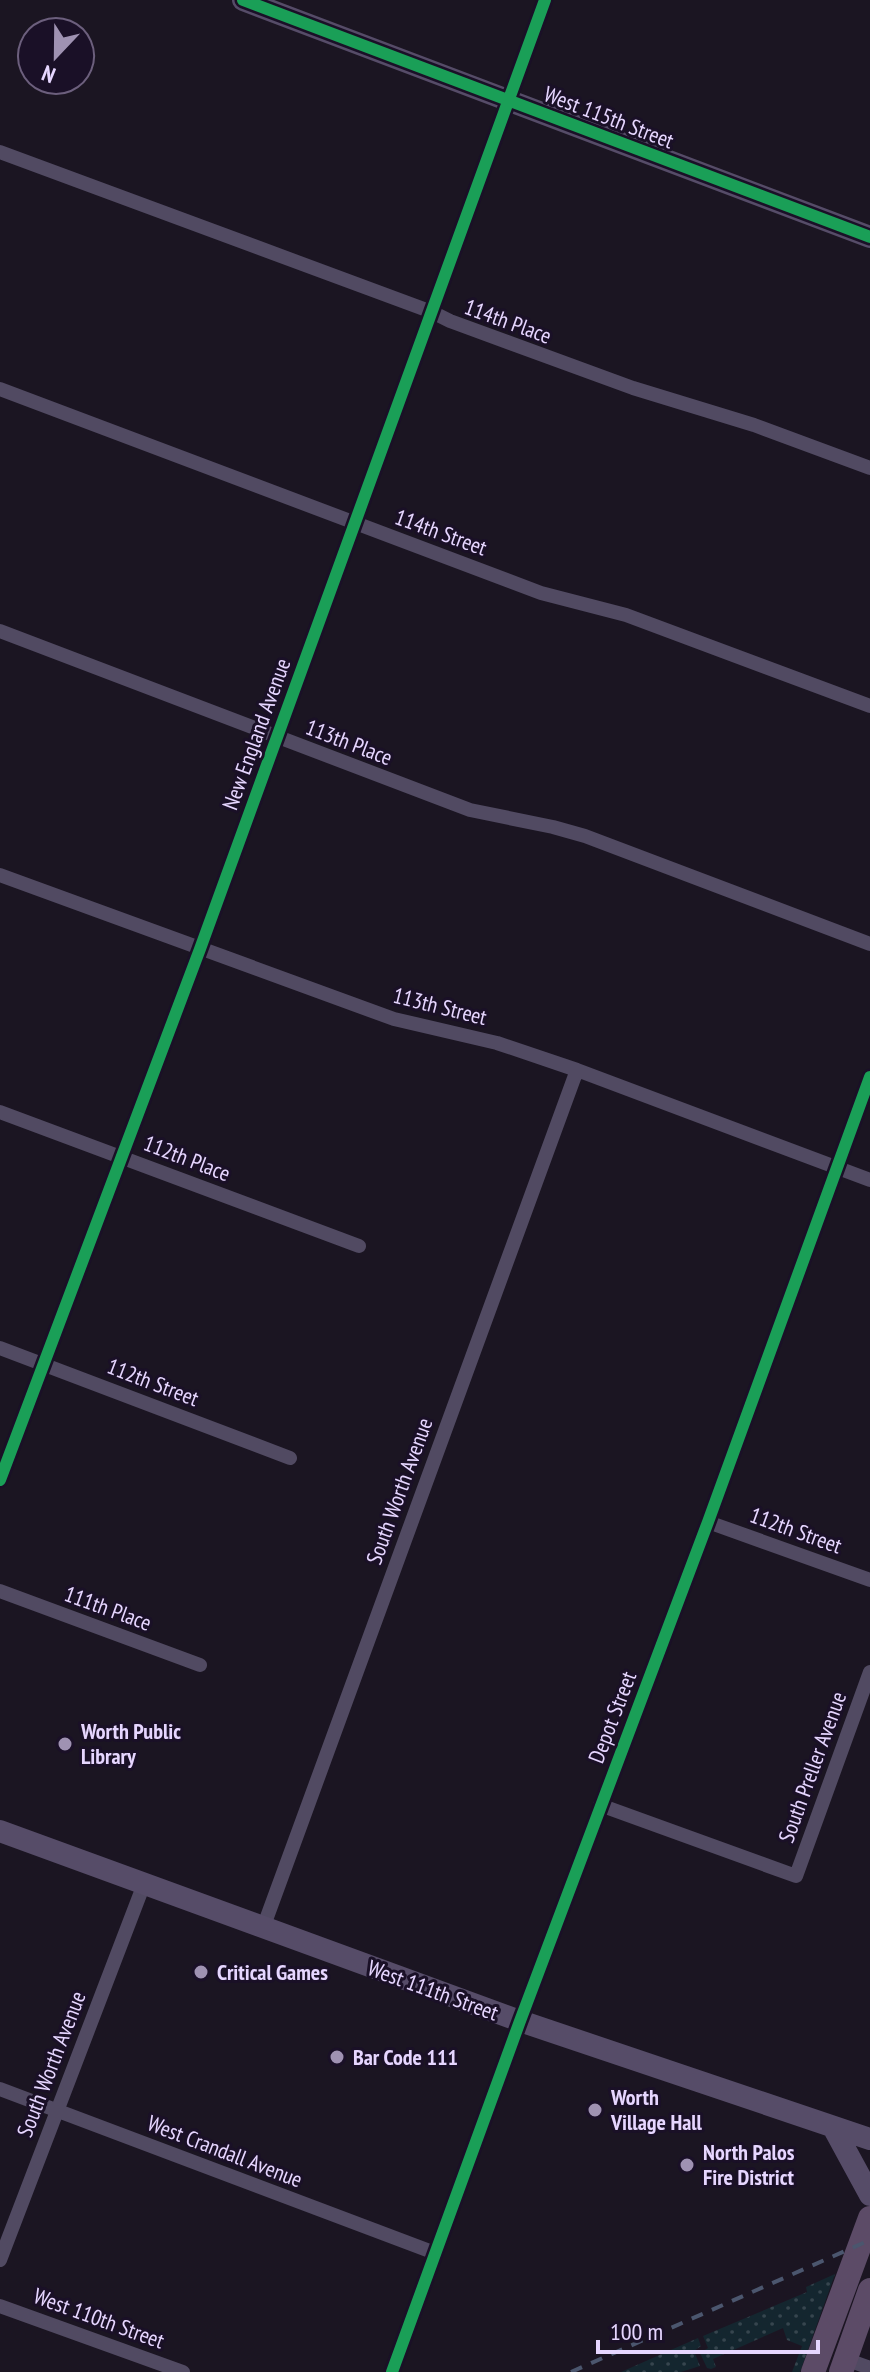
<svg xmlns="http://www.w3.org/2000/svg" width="870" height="2372" font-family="'PT Sans Narrow',sans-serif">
  <defs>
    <pattern id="grass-dots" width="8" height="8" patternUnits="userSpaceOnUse" patternTransform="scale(2)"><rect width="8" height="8" fill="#14262f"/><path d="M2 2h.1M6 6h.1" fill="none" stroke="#36454e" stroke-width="1.8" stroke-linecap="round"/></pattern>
  </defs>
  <rect width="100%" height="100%" fill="#1b1522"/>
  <!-- grass -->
  <path fill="url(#grass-dots)" d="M 835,2274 L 800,2372 L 792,2372 L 802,2346 L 787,2340 L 783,2328 L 713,2359 L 716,2367 L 711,2369 L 707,2368 L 700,2353 L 708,2348 L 703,2336 L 807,2292 L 806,2287 Z
    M 698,2338 L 701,2346 L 694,2351 L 700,2366 L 681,2372 L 621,2372 Z"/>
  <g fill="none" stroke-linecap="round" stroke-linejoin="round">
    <!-- street -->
    <path stroke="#514a62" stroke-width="14" d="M 0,152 L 432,312 L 450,321 L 633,388 L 754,425 L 870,468
      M 0,389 L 541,593 L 626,615 L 870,706
      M 0,631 L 470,810 L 553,827 L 585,836 L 870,944
      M 0,875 L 394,1019 L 497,1043 L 577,1070 L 870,1180
      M 0,1112 L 359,1246
      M 0,1348 L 290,1458
      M 0,1480 L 200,949 L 545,0
      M 708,1522 L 870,1580
      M 0,1591 L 200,1665
      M 600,1805 L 796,1876 L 870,1672
      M 263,1928 L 577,1070
      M 0,2089 L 435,2253
      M 0,2260 L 144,1884
      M 0,2306 L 183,2372
      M 845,2359 L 870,2368
      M 392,2372 L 520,2021 L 708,1522 L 870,1077"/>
    <!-- secondary -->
    <path stroke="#564c68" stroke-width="22" d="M 243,0 L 870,237
      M 0,1831 L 520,2021 L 870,2139
      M 833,2127 L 870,2195"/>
    <!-- primary -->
    <path stroke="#5c4b67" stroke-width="24" d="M 813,2372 L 870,2218
      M 841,2372 L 870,2290"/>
    <!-- rail -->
    <path stroke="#4b566e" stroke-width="4" stroke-dasharray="12 10" stroke-linecap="butt" d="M 571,2372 L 870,2240"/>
    <defs>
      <path id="cycleway" d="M 243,0 L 870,237
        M 0,1480 L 200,949 L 545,0
        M 392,2372 L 520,2021 L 708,1522 L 870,1077"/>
    </defs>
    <!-- cycleway casing -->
    <use href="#cycleway" stroke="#1a1027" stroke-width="17"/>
    <!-- cycleway -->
    <use href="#cycleway" stroke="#1a9f57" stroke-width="12"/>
  </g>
  <!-- markers -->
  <g fill="#9f92b2" stroke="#1a1027" stroke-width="3">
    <circle cx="65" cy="1744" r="8"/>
    <circle cx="201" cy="1972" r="8"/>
    <circle cx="337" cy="2057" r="8"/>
    <circle cx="595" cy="2110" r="8"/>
    <circle cx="687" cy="2165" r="8"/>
  </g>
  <g text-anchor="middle" stroke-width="6" stroke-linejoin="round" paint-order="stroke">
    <!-- street labels -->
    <g font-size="22" fill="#e6d6ff" stroke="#1a1027">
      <text transform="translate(609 117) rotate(21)" y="8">West 115th Street</text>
      <text transform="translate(508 321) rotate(20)" y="8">114th Place</text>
      <text transform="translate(441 532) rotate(20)" y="8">114th Street</text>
      <text transform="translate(256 734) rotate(-70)" y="8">New England Avenue</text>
      <text transform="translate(349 742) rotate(21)" y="8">113th Place</text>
      <text transform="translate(440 1006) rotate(14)" y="8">113th Street</text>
      <text transform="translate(187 1158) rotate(21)" y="8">112th Place</text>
      <text transform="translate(153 1382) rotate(21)" y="8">112th Street</text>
      <text transform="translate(399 1491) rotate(-70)" y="8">South Worth Avenue</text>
      <text transform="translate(796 1530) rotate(20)" y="8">112th Street</text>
      <text transform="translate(108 1608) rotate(20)" y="8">111th Place</text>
      <text transform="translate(612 1717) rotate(-69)" y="8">Depot Street</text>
      <text transform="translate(812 1767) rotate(-70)" y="8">South Preller Avenue</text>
      <text transform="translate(433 1990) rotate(20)" y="8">West 111th Street</text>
      <text transform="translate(51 2064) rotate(-69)" y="8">South Worth Avenue</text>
      <text transform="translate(225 2151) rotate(21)" y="8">West Crandall Avenue</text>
      <text transform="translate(99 2318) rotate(20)" y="8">West 110th Street</text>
    </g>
    <!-- poi labels -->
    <g font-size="22" font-weight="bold" fill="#e6d6ff" stroke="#1a1027" text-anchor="start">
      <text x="81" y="1739">Worth Public<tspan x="81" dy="25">Library</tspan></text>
      <text x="217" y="1980">Critical Games</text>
      <text x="353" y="2065">Bar Code 111</text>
      <text x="611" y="2105">Worth<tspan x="611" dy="25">Village Hall</tspan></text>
      <text x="703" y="2160">North Palos<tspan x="703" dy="25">Fire District</tspan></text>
    </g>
  </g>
  <!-- north arrow -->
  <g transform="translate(56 56) rotate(202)"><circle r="38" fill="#1a1027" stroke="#6c5f7d" stroke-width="2"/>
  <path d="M0-6L14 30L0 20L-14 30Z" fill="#9f92b2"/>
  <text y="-12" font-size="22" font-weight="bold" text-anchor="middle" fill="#e6d6ff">N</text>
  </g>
  <!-- scale -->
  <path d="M598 2340v12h220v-12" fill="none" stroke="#e6d6ff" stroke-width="4"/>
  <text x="610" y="2340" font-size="24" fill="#e6d6ff" stroke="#1a1027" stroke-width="6" paint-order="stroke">100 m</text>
</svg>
